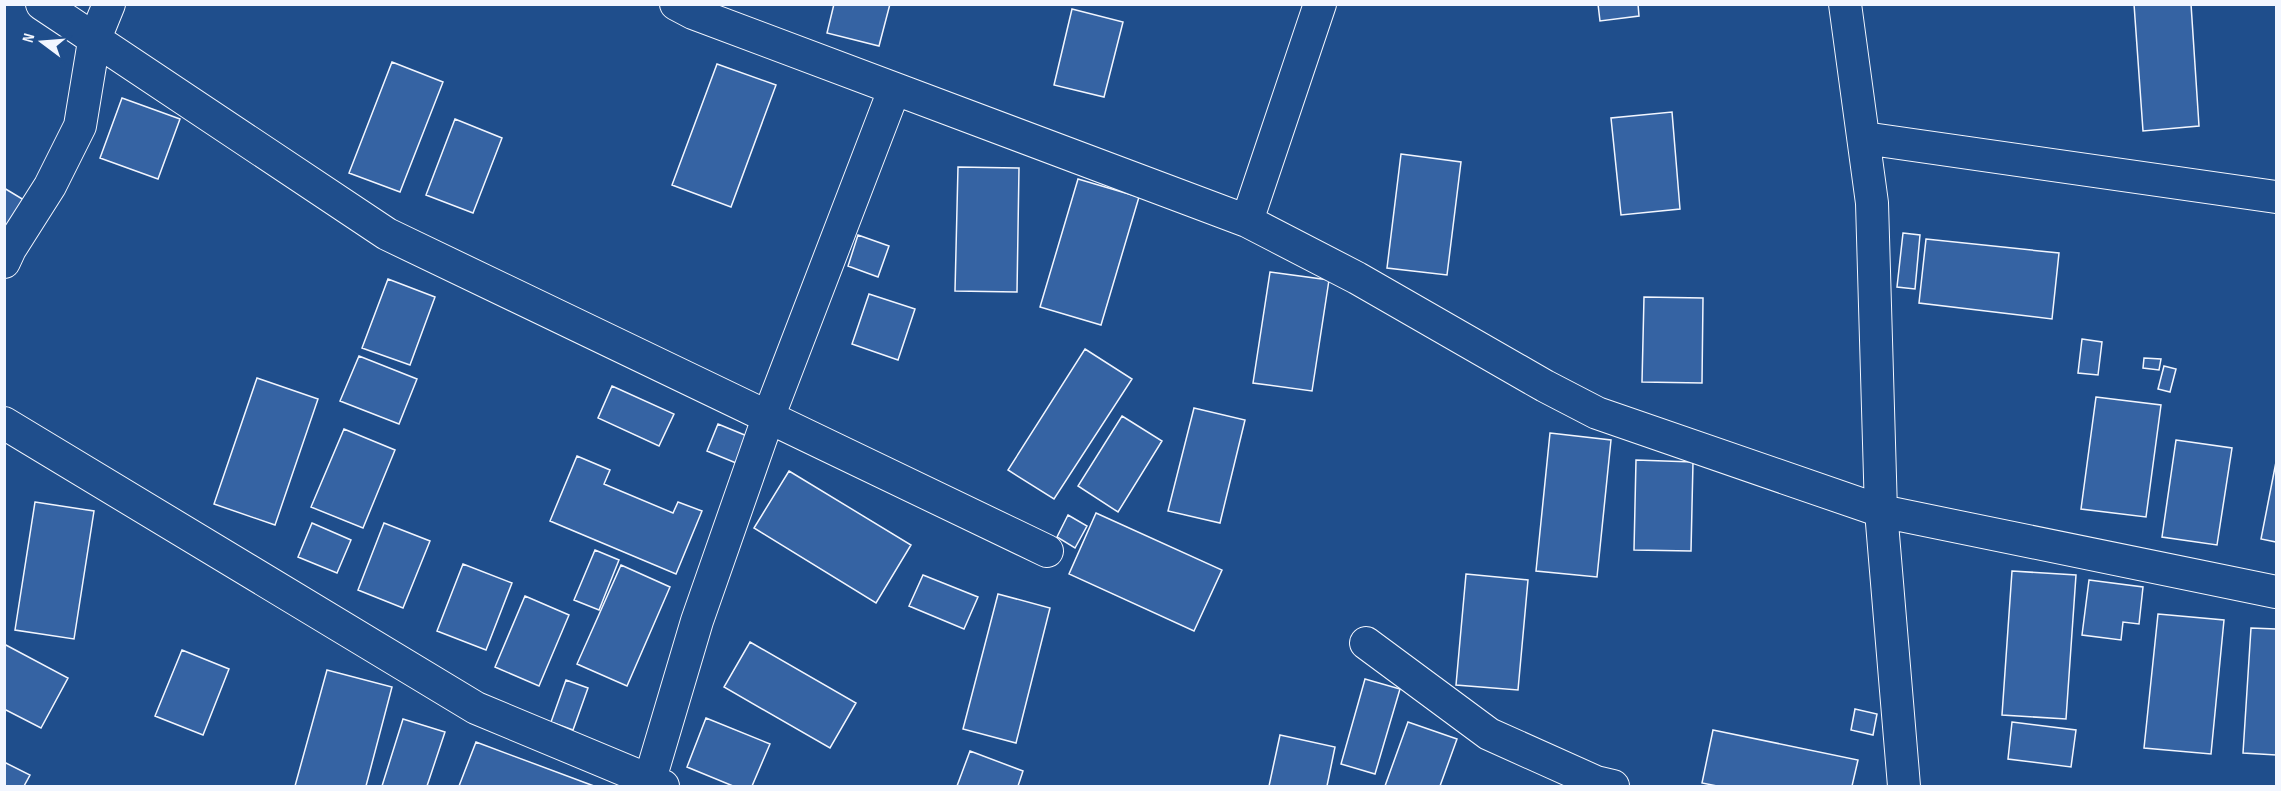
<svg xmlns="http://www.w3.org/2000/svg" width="2281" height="791" font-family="'Sofia Sans Condensed',sans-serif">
  <rect width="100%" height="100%" fill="#1f4e8c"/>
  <!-- building -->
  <path fill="#3563a3" stroke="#f2f6ff" stroke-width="1.5" d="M 834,4 L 890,4 L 879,46 L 827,33 Z
    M 1598,4 L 1638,4 L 1639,16 L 1600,21 Z
    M 2134,4 L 2191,4 L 2199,126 L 2143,131 Z
    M 1072,9 L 1123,22 L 1104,97 L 1054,85 Z
    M 392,62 L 443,82 L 400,192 L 349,173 Z
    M 717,64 L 776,85 L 731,207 L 672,185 Z
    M 122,98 L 180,119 L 158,179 L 100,158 Z
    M 1672,112 L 1680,209 L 1621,215 L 1611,118 Z
    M 455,119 L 502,138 L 473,213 L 426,195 Z
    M 1401,154 L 1461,162 L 1447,275 L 1387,268 Z
    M 958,167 L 1019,168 L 1017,292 L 955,291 Z
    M 1078,179 L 1139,197 L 1101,325 L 1040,307 Z
    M 4,188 L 24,200 L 4,233 Z
    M 1903,233 L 1920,235 L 1915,289 L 1897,287 Z
    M 858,235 L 889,246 L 878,277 L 848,266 Z
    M 1926,239 L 2059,253 L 2052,319 L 1919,303 Z
    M 1270,272 L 1329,280 L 1312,391 L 1253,383 Z
    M 388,279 L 435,297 L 410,365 L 362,348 Z
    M 869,294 L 915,309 L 898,360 L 852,344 Z
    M 1644,297 L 1703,298 L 1702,383 L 1642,382 Z
    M 2082,339 L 2102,342 L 2098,375 L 2078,373 Z
    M 1085,349 L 1132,379 L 1054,499 L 1008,470 Z
    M 359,356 L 417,379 L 399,424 L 340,401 Z
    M 2144,358 L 2161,359 L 2159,370 L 2143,368 Z
    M 2164,366 L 2176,369 L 2170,392 L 2158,389 Z
    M 257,378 L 318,399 L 275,525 L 214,504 Z
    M 612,386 L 674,414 L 659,446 L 598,418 Z
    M 2096,397 L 2161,405 L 2146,517 L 2081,509 Z
    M 1194,408 L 1245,420 L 1220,523 L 1168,511 Z
    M 1122,416 L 1162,441 L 1118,512 L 1078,486 Z
    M 718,424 L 747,436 L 736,463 L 707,451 Z
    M 344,429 L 395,450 L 363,528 L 311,507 Z
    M 1550,433 L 1611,440 L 1597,577 L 1536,571 Z
    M 2176,440 L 2232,448 L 2217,545 L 2162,537 Z
    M 577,456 L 610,470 L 604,484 L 673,513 L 678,502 L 702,511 L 676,574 L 550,521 Z
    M 1636,460 L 1693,462 L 1691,551 L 1634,550 Z
    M 2276,462 L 2276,542 L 2261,539 Z
    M 789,471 L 911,545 L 876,603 L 754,528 Z
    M 35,502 L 94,511 L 74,639 L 15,630 Z
    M 1096,513 L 1222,570 L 1194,631 L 1069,574 Z
    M 1068,515 L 1087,526 L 1075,548 L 1057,537 Z
    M 312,523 L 351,540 L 337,573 L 298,557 Z
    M 384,523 L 430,541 L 403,608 L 358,590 Z
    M 595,550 L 619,560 L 599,610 L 574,600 Z
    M 463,564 L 512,583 L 486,650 L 437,631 Z
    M 621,565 L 670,587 L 627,686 L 577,664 Z
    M 2012,571 L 2076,575 L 2066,719 L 2002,715 Z
    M 1466,574 L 1528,580 L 1518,690 L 1456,685 Z
    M 923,575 L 978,597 L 964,629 L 909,606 Z
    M 2089,580 L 2143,587 L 2139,624 L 2123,622 L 2121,640 L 2082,635 Z
    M 998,594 L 1050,608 L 1016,743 L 963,729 Z
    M 525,596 L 569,615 L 539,686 L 495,667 Z
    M 2158,614 L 2224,620 L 2211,754 L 2144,748 Z
    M 2251,628 L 2276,629 L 2276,755 L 2243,753 Z
    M 750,642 L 856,703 L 830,748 L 724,687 Z
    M 4,644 L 68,678 L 41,728 L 4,709 Z
    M 182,650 L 229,669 L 203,735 L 155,716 Z
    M 327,670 L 392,687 L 366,786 L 295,786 Z
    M 1365,679 L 1400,689 L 1375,774 L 1341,764 Z
    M 566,680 L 588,688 L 573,730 L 551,722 Z
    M 1855,709 L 1877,714 L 1873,735 L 1851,730 Z
    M 706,718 L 770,744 L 752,786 L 733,786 L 687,767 Z
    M 403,719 L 445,732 L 427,786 L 382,786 Z
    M 1408,722 L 1457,739 L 1440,786 L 1385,786 Z
    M 2012,722 L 2076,730 L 2071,767 L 2008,759 Z
    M 1713,730 L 1858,760 L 1852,786 L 1717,786 L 1702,783 Z
    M 1280,735 L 1335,747 L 1327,786 L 1269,786 Z
    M 476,742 L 594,786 L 459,786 Z
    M 970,751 L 1023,771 L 1018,786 L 957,786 Z
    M 4,762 L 30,775 L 24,786 L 4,786 Z"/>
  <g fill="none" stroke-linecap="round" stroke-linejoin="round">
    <defs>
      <path id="minor" d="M 42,4 L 387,234 L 1047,551
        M 676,4 L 693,13 L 1247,221 L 1357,278 L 1545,386 L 1597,413 L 1881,511 L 2276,592
        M 1845,4 L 1872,203 L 1881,511 L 1904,786
        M 1864,138 L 2276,197
        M 1247,221 L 1320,4
        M 4,262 L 10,249 L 50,186 L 80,126 L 94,41 L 109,4
        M 4,423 L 476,708 L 663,786
        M 1366,643 L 1489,734 L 1596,782 L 1613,786
        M 648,786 L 697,621 L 768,418 L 894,90"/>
    </defs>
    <!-- minor casing -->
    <use href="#minor" stroke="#f2f6ff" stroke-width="34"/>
    <!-- minor -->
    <use href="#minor" stroke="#1f4e8c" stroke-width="32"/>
  </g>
  <!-- border -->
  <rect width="2281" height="791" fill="none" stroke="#f2f6ff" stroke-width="12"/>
  <!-- north arrow -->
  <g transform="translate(42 42) rotate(286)" stroke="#1f4e8c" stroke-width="4.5" paint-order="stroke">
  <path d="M0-4.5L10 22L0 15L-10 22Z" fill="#f2f6ff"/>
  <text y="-9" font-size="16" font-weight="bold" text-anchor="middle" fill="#f2f6ff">N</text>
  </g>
</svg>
